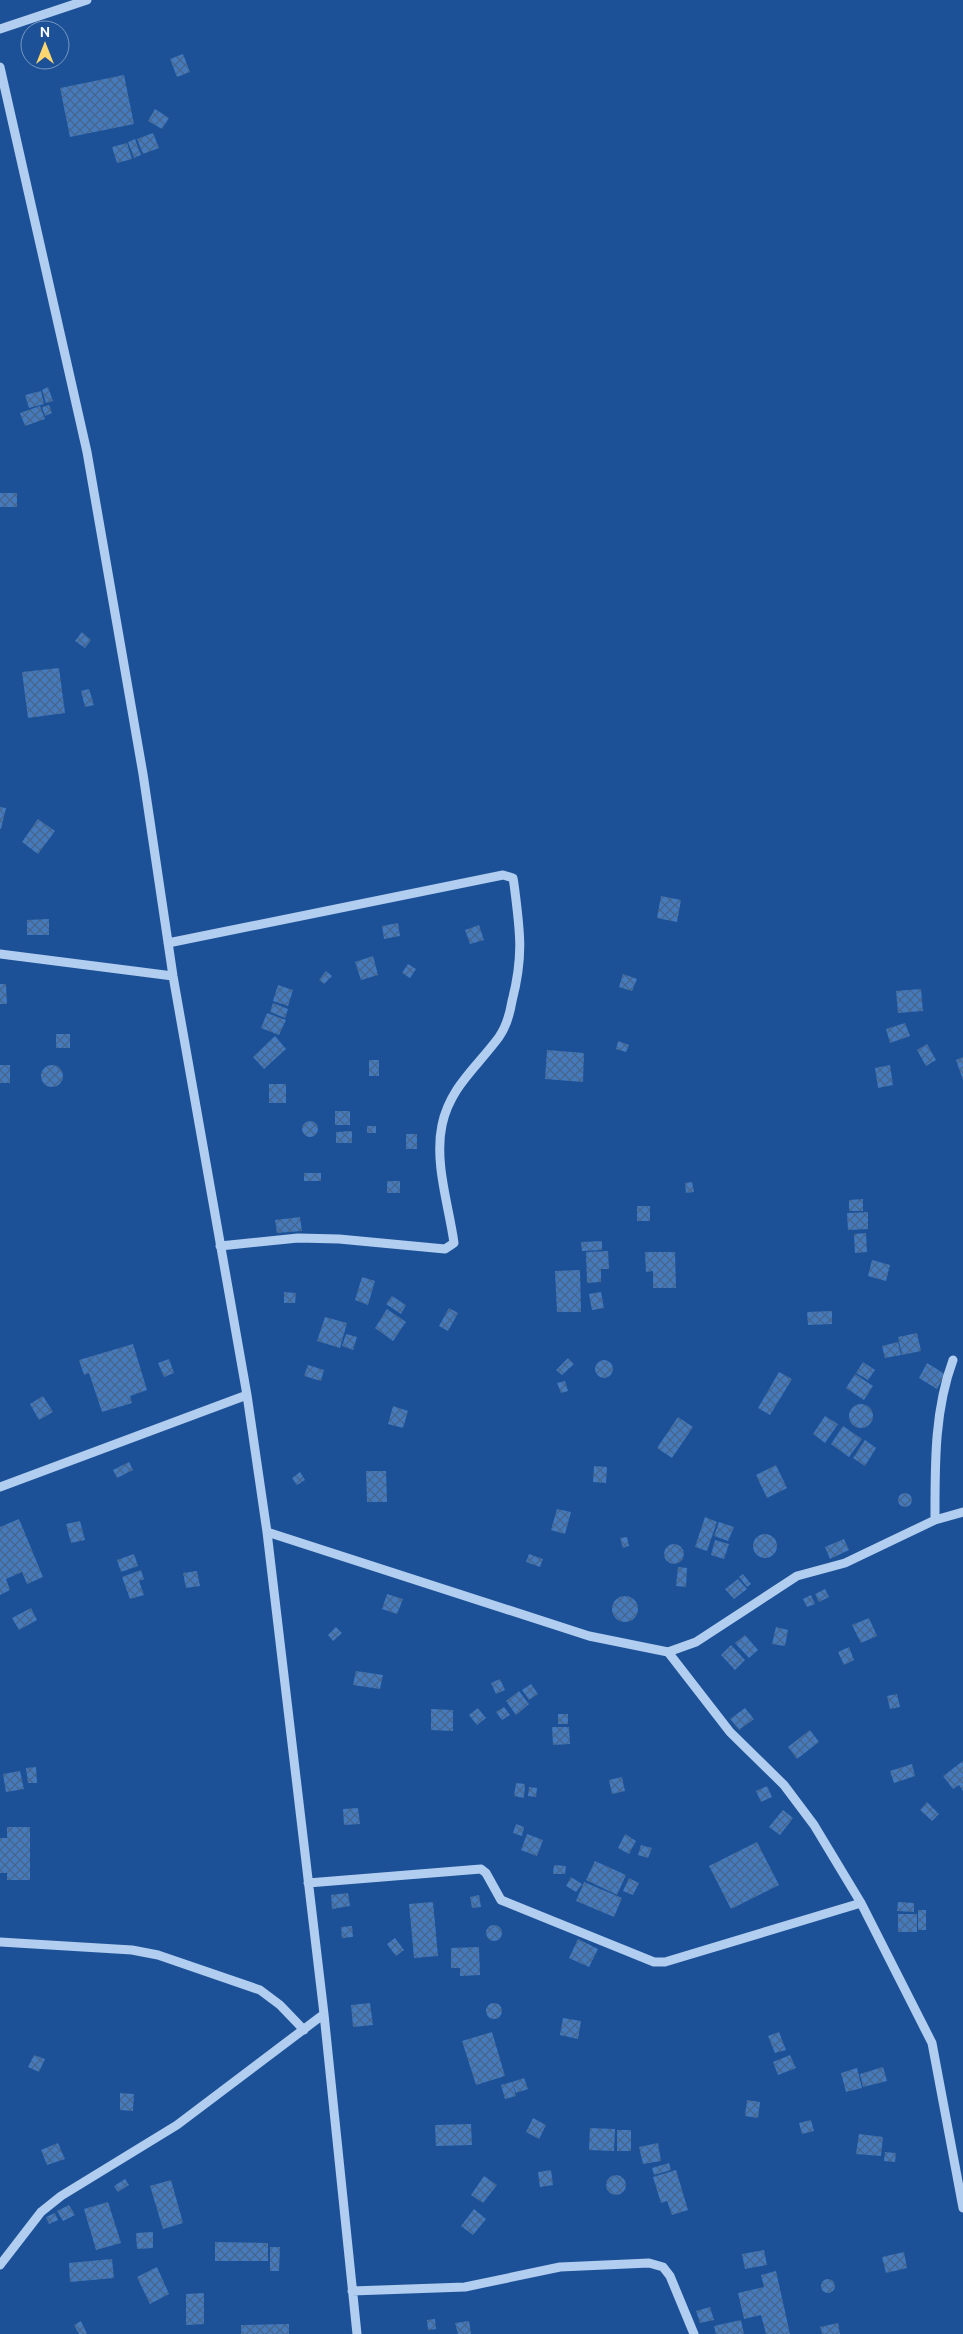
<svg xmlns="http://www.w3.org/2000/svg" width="963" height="2334" font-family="Ubuntu,sans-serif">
  <defs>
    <pattern id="building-cross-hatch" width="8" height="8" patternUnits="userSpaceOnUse" patternTransform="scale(1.25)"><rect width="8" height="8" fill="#457abd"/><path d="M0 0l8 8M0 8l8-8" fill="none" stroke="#48658a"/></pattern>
  </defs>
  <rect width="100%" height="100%" fill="#1c5197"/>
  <!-- building -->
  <path fill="url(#building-cross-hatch)" d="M 183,54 L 190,72 L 177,77 L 170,59 Z
    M 124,75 L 134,124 L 70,137 L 60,88 Z
    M 155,109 L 169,118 L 162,129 L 148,121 Z
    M 153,133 L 159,148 L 143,154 L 137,139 Z
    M 135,139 L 141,155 L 134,158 L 128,142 Z
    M 127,143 L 132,159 L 117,163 L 112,147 Z
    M 48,387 L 53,401 L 46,403 L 42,390 Z
    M 41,391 L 44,404 L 29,408 L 25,395 Z
    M 49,405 L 52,413 L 45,416 L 42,407 Z
    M 40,406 L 45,419 L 25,426 L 20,413 Z
    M 0,493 L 17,493 L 17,507 L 0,507 Z
    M 82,632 L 91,640 L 85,648 L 75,641 Z
    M 59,668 L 65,713 L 28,718 L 22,672 Z
    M 89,689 L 94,705 L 85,707 L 81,691 Z
    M 0,807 L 6,808 L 1,829 L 0,829 Z
    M 38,819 L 55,831 L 38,854 L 22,842 Z
    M 661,896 L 681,900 L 677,922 L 657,918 Z
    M 49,919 L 49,935 L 27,935 L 27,920 Z
    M 398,923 L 400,936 L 384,939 L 382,926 Z
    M 479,925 L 484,940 L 470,944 L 465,930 Z
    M 373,956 L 378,975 L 361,980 L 355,962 Z
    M 408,964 L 416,969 L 410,978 L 402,973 Z
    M 326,971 L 332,976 L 324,984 L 319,980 Z
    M 623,974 L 637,979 L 632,991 L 619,987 Z
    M 0,984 L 6,984 L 7,1004 L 0,1004 Z
    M 278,985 L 293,990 L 288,1006 L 273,1001 Z
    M 921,989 L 923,1011 L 898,1013 L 896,991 Z
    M 273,1003 L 288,1009 L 285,1018 L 270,1012 Z
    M 267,1013 L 286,1020 L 279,1035 L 261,1028 Z
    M 905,1023 L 910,1036 L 890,1043 L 886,1029 Z
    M 56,1034 L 70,1034 L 70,1048 L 56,1048 Z
    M 275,1036 L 286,1049 L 264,1069 L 253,1057 Z
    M 618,1041 L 629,1045 L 626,1052 L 616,1049 Z
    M 927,1044 L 936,1060 L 926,1066 L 917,1050 Z
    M 547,1050 L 584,1053 L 583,1082 L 545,1079 Z
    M 963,1057 L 963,1080 L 956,1060 Z
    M 369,1060 L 379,1060 L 379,1076 L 369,1076 Z
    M 0,1065 L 10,1065 L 10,1083 L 0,1083 Z
    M 890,1065 L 893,1085 L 878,1088 L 875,1068 Z
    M41 1076a11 11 0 1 1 22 0a11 11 0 1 1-22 0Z
    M 269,1084 L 286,1084 L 286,1103 L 269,1103 Z
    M 335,1111 L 350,1111 L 350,1125 L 335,1125 Z
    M302 1129a8 8 0 1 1 16 0a8 8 0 1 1-16 0Z
    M 367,1126 L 376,1126 L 376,1133 L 367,1133 Z
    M 352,1131 L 352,1143 L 336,1143 L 336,1132 Z
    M 406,1134 L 417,1134 L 417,1149 L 406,1149 Z
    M 304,1173 L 321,1173 L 321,1181 L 304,1181 Z
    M 387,1181 L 400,1181 L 400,1193 L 387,1193 Z
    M 692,1182 L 694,1192 L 686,1193 L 685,1183 Z
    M 863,1199 L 863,1211 L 849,1211 L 849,1200 Z
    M 637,1206 L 650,1206 L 650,1221 L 637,1221 Z
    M 868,1212 L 868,1229 L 848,1230 L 847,1213 Z
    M 300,1217 L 302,1231 L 277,1233 L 275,1220 Z
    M 866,1233 L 867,1252 L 855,1253 L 854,1234 Z
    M 602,1241 L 602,1250 L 582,1251 L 581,1242 Z
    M 608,1251 L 609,1269 L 601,1269 L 601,1282 L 587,1283 L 586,1252 Z
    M 645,1252 L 675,1252 L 676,1288 L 653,1288 L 653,1271 L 646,1272 Z
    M 872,1260 L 890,1265 L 886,1281 L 868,1276 Z
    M 580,1270 L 581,1312 L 557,1312 L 555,1271 Z
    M 362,1277 L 375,1281 L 368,1305 L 355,1300 Z
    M 284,1292 L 296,1293 L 295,1303 L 284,1303 Z
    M 601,1292 L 604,1308 L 592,1310 L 589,1294 Z
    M 392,1296 L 406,1305 L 401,1314 L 386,1304 Z
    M 449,1308 L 458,1313 L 448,1331 L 439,1326 Z
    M 387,1309 L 406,1322 L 393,1341 L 375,1328 Z
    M 832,1311 L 832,1324 L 808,1325 L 807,1312 Z
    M 325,1317 L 347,1323 L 340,1348 L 317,1341 Z
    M 917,1333 L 921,1351 L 902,1355 L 898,1337 Z
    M 346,1334 L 357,1337 L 353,1350 L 342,1346 Z
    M 898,1342 L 901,1355 L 885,1358 L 882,1346 Z
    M 133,1344 L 147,1390 L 130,1396 L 132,1403 L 102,1412 L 89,1373 L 84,1375 L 79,1360 Z
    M 568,1358 L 574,1364 L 562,1375 L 556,1370 Z
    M 169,1359 L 174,1373 L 164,1377 L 158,1363 Z
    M595 1369a9 9 0 1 1 18 0a9 9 0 1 1-18 0Z
    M 863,1362 L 875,1370 L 868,1380 L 856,1373 Z
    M 927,1363 L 945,1374 L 937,1389 L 919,1378 Z
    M 308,1365 L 324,1370 L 321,1381 L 304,1376 Z
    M 779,1372 L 792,1379 L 770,1415 L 758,1408 Z
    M 855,1374 L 873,1386 L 864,1400 L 846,1388 Z
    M 565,1381 L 568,1391 L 561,1393 L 557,1383 Z
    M 43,1396 L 53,1412 L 39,1420 L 30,1404 Z
    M849 1416a12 12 0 1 1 24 0a12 12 0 1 1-24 0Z
    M 393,1406 L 408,1411 L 403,1428 L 388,1424 Z
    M 825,1416 L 838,1424 L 825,1443 L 813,1434 Z
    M 678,1417 L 693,1427 L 672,1458 L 657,1448 Z
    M 843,1426 L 862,1439 L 849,1457 L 831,1444 Z
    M 865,1440 L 876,1448 L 865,1466 L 853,1458 Z
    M 129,1462 L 133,1470 L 117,1478 L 113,1470 Z
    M 776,1465 L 787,1488 L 767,1498 L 756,1475 Z
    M 594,1466 L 607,1467 L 606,1483 L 593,1482 Z
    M 366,1471 L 386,1471 L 387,1502 L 367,1502 Z
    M 300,1472 L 305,1480 L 297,1485 L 292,1478 Z
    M898 1500a7 7 0 1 1 14 0a7 7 0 1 1-14 0Z
    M 557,1509 L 571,1512 L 565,1534 L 551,1530 Z
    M 705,1517 L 717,1522 L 707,1551 L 695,1547 Z
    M 19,1519 L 43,1577 L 27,1584 L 22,1572 L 6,1579 L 10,1590 L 0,1595 L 0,1527 Z
    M 80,1521 L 85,1540 L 71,1543 L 66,1524 Z
    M 719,1522 L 734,1527 L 728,1541 L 714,1536 Z
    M753 1546a12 12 0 1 1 24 0a12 12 0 1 1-24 0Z
    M 627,1537 L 629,1546 L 623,1548 L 620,1538 Z
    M 844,1539 L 849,1550 L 830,1559 L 825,1547 Z
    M 715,1540 L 729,1544 L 724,1559 L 711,1555 Z
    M664 1554a10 10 0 1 1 20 0a10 10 0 1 1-20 0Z
    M 134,1554 L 138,1566 L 121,1572 L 117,1560 Z
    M 529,1554 L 543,1559 L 540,1567 L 526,1562 Z
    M 678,1567 L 687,1568 L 686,1587 L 676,1586 Z
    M 141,1570 L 144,1579 L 139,1581 L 144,1595 L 130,1599 L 122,1577 Z
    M 197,1571 L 200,1586 L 186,1588 L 183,1573 Z
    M 743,1574 L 751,1584 L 747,1587 L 739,1577 Z
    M 738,1579 L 747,1589 L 734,1599 L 725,1589 Z
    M 825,1589 L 829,1597 L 819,1602 L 815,1594 Z
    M 387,1594 L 403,1599 L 397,1614 L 382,1609 Z
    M 811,1595 L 815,1604 L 807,1607 L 803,1599 Z
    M612 1609a13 13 0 1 1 26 0a13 13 0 1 1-26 0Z
    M 31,1608 L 37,1620 L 19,1630 L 12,1618 Z
    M 869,1618 L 877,1636 L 861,1643 L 852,1625 Z
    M 336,1627 L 342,1633 L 333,1641 L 328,1635 Z
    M 776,1627 L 788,1630 L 785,1646 L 772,1644 Z
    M 745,1635 L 758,1650 L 749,1658 L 735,1643 Z
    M 731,1645 L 745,1660 L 735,1670 L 721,1655 Z
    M 849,1647 L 854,1660 L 844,1665 L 838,1652 Z
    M 356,1671 L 383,1675 L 380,1689 L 353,1685 Z
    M 500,1679 L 505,1690 L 496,1694 L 491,1683 Z
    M 531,1684 L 538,1694 L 529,1700 L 522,1690 Z
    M 519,1691 L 529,1704 L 516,1715 L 506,1701 Z
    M 897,1694 L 900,1707 L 890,1709 L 887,1696 Z
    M 504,1707 L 510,1715 L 502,1720 L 496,1712 Z
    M 478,1708 L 486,1718 L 477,1725 L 469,1715 Z
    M 745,1708 L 754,1719 L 739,1730 L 730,1719 Z
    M 431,1709 L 453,1710 L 453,1731 L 431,1730 Z
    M 558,1714 L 568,1714 L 568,1724 L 558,1724 Z
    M 552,1727 L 569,1727 L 570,1744 L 553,1745 Z
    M 810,1730 L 819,1742 L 797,1759 L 788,1747 Z
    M 963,1761 L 963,1791 L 959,1785 L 953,1789 L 943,1776 Z
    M 912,1764 L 915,1776 L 894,1783 L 890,1771 Z
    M 36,1767 L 37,1783 L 28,1783 L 26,1768 Z
    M 20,1771 L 24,1789 L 6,1792 L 3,1774 Z
    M 622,1777 L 625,1791 L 612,1794 L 609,1780 Z
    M 516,1783 L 525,1784 L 524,1798 L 514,1796 Z
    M 767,1786 L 772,1797 L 761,1802 L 756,1791 Z
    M 529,1787 L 537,1788 L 536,1797 L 528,1796 Z
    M 927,1802 L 939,1814 L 932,1821 L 920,1810 Z
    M 358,1808 L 360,1824 L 344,1825 L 343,1809 Z
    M 783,1810 L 793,1818 L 780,1835 L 769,1827 Z
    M 516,1824 L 524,1827 L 522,1836 L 513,1833 Z
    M 7,1827 L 30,1827 L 30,1880 L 7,1880 L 7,1873 L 0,1873 L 0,1838 L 7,1838 Z
    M 527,1834 L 543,1840 L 537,1856 L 521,1850 Z
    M 625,1834 L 636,1841 L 629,1854 L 618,1848 Z
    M 757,1842 L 779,1885 L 731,1909 L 709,1866 Z
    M 641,1845 L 652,1848 L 648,1858 L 638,1855 Z
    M 595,1861 L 626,1875 L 617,1895 L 586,1880 Z
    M 554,1865 L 566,1866 L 565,1874 L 553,1874 Z
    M 571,1877 L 582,1884 L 576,1892 L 566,1886 Z
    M 629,1878 L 639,1883 L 633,1895 L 623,1891 Z
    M 584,1882 L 622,1898 L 614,1917 L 576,1901 Z
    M 348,1893 L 350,1906 L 332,1909 L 331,1895 Z
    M 479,1895 L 481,1907 L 472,1908 L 470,1897 Z
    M 433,1902 L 438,1956 L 414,1958 L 409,1904 Z
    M 898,1902 L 914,1903 L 914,1912 L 897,1911 Z
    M 918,1910 L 926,1910 L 926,1930 L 918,1930 Z
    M 898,1914 L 917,1914 L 917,1932 L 898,1932 Z
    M486 1933a8 8 0 1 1 16 0a8 8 0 1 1-16 0Z
    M 352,1926 L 353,1937 L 342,1938 L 341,1927 Z
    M 395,1938 L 404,1950 L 396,1956 L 387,1944 Z
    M 578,1939 L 598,1949 L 589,1967 L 569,1958 Z
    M 479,1947 L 480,1975 L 460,1976 L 460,1968 L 451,1968 L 451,1948 Z
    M486 2011a8 8 0 1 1 16 0a8 8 0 1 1-16 0Z
    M 370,2003 L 373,2025 L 353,2027 L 351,2005 Z
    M 563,2018 L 581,2021 L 578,2039 L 560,2035 Z
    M 492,2032 L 505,2076 L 476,2085 L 462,2041 Z
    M 779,2032 L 786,2050 L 775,2053 L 768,2036 Z
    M 34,2055 L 45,2059 L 39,2072 L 28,2067 Z
    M 790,2055 L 796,2068 L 778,2075 L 773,2062 Z
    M 883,2067 L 887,2081 L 863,2087 L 860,2074 Z
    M 857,2068 L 862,2088 L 846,2092 L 841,2073 Z
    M 524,2078 L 528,2089 L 516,2093 L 512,2082 Z
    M 512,2082 L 516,2096 L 505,2099 L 501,2085 Z
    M 120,2093 L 134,2094 L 133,2111 L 120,2110 Z
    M 747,2100 L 760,2102 L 758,2118 L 745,2116 Z
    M 533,2118 L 546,2125 L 539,2139 L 526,2132 Z
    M 811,2120 L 814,2131 L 802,2134 L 799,2123 Z
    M 471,2124 L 472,2145 L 436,2146 L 435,2125 Z
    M 590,2128 L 615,2129 L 614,2151 L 589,2150 Z
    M 617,2130 L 631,2130 L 631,2151 L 617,2151 Z
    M 859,2134 L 883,2137 L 881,2156 L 856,2154 Z
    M 58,2143 L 65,2159 L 47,2165 L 41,2150 Z
    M 658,2143 L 661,2161 L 643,2164 L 639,2147 Z
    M 885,2152 L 896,2153 L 895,2162 L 884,2161 Z
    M 669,2163 L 671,2170 L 654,2175 L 652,2168 Z
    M 551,2170 L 553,2185 L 540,2187 L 538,2172 Z
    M 676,2170 L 688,2210 L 672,2215 L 667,2201 L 661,2203 L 653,2177 Z
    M606 2185a10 10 0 1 1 20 0a10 10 0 1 1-20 0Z
    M 484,2176 L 497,2185 L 483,2203 L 471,2195 Z
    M 125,2179 L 129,2185 L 118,2192 L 114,2186 Z
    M 171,2180 L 183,2223 L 163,2229 L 150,2186 Z
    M 108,2202 L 121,2243 L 96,2250 L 84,2209 Z
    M 69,2205 L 75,2215 L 63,2221 L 57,2211 Z
    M 474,2209 L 486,2219 L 473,2235 L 461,2226 Z
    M 55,2213 L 58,2220 L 49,2224 L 46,2217 Z
    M 153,2232 L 153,2248 L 137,2249 L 136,2233 Z
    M 215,2242 L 268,2243 L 268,2261 L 215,2261 Z
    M 270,2247 L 280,2247 L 279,2271 L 270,2271 Z
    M 764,2250 L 767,2265 L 745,2269 L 742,2254 Z
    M 904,2252 L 907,2268 L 886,2273 L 882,2257 Z
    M 112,2259 L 114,2278 L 70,2282 L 69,2263 Z
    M 157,2267 L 169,2294 L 150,2304 L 137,2277 Z
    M 776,2271 L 790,2334 L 766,2334 L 761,2315 L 744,2319 L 738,2293 L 764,2287 L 761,2275 Z
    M821 2286a7 7 0 1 1 14 0a7 7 0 1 1-14 0Z
    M 204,2293 L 204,2324 L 186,2325 L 186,2294 Z
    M 710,2307 L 714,2320 L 700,2323 L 696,2311 Z
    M 435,2319 L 436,2329 L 428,2330 L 427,2320 Z
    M 741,2320 L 744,2334 L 716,2334 L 714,2326 Z
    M 81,2321 L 87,2334 L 79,2334 L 74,2325 Z
    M 469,2321 L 471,2334 L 458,2334 L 455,2323 Z
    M 838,2323 L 840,2334 L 822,2334 L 820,2327 Z
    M 289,2324 L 289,2334 L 241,2334 L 241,2325 Z"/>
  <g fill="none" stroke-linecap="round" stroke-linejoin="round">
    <!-- minor -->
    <path stroke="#b1cdef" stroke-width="9" d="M 0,29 L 87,0
      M 0,67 L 87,452 L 143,774 L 173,976 L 247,1395 L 267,1532 L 324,2014 L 357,2334
      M 168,943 L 503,875 L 513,878 L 514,884 C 520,931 524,955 512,1001 C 510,1013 506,1027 499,1037 C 477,1067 450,1087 442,1125 C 434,1163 449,1206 454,1243 L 445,1249 L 339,1239 L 298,1238 L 220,1246
      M 0,954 L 173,976
      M 953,1360 C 934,1411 935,1466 935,1520 L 963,1512
      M 0,1487 L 247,1395
      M 935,1520 L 845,1563 L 797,1576 L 696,1642 L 668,1652 L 730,1732 L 784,1785 L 814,1825 L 861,1903 L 932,2043 L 963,2208
      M 267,1532 L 589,1636 L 668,1652
      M 308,1883 L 481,1869 L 486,1873 L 501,1900 L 654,1962 L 665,1962 L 861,1903
      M 0,1942 L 132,1950 L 158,1955 L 260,1990 L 280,2005 L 304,2030
      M 0,2265 L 41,2212 L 61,2196 L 177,2125 L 324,2014
      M 352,2291 L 465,2287 L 560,2267 L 649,2263 L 663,2267 L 670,2276 L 694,2334"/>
  </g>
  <!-- north arrow -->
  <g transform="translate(45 45)"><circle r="24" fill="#1c5197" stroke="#7797c1"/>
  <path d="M0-4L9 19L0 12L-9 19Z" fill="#ffd66f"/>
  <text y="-8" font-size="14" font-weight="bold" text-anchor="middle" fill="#ffffff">N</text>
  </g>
</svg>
